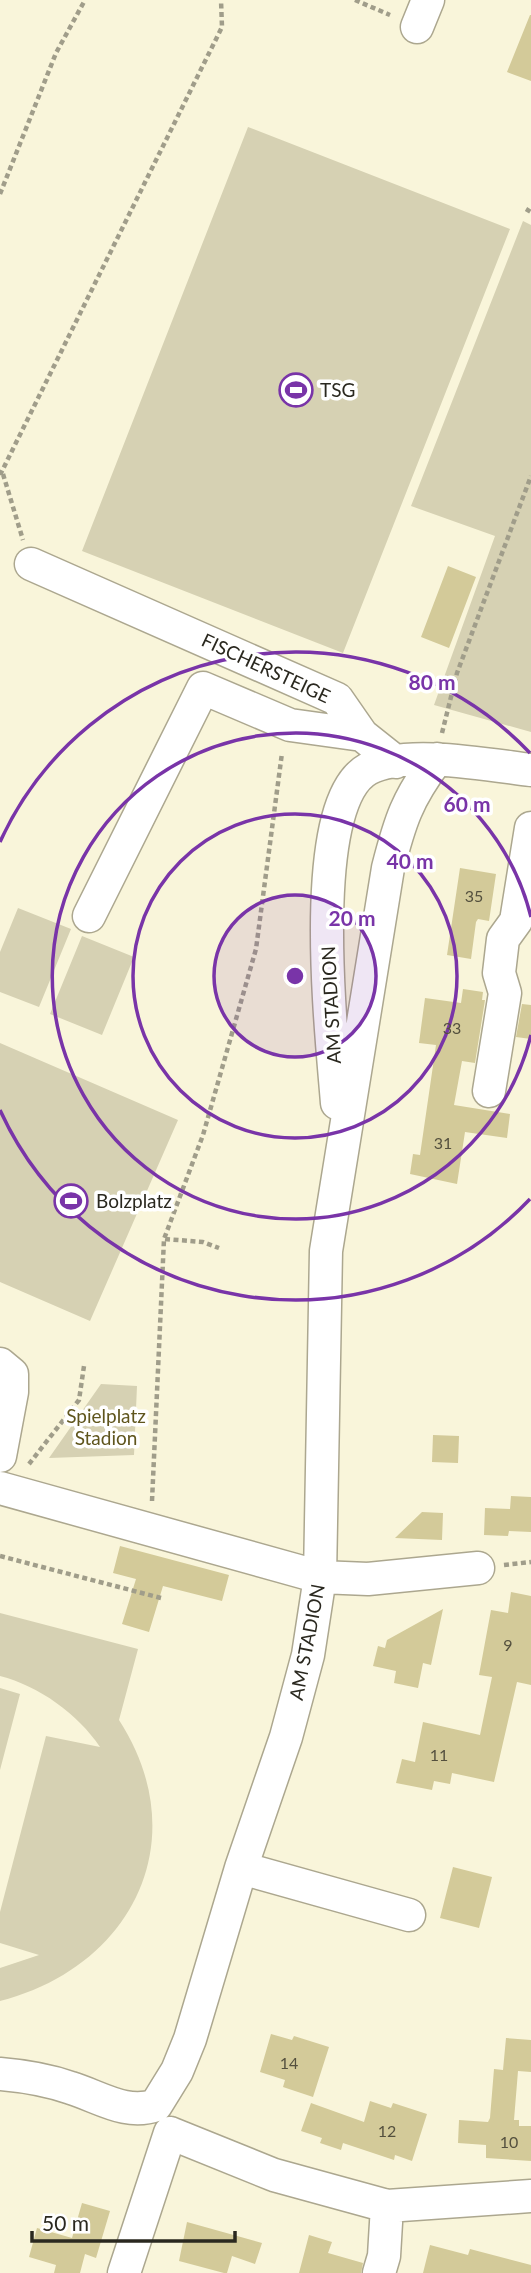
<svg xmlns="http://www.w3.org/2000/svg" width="531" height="2273" font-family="Lato,sans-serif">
  <rect width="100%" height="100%" fill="#f9f5da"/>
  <!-- green -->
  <path fill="#d6d1b3" d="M 248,127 L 510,229 L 343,653 L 82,551 Z
    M 523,221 L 531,225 L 531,732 L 434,705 L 495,536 L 411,506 Z
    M 18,908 L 71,929 L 39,1007 L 0,992 L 0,952 Z
    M 82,936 L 134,957 L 102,1035 L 50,1014 Z
    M 0,1043 L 178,1120 L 90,1321 L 0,1282 Z
    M 101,1384 L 137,1386 L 134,1455 L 49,1458 Z
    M 0,1613 L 138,1649 L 119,1720 C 196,1839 133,1967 0,2001 L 0,1968 L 39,1955 L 0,1943 L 0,1912 L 46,1736 L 100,1747 C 78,1714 39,1686 0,1676 Z
    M 0,1688 L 20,1694 L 0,1770 Z"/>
  <!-- building -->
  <path fill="#d3ca99" d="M 530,15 L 531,15 L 531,81 L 507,72 Z
    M 448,566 L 476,577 L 449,648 L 421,637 Z
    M 460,868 L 496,874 L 489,921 L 478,919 L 476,922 L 471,959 L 447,955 Z
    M 463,989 L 483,992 L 482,1000 L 485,1000 L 475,1063 L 462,1061 L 454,1105 L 510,1114 L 507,1138 L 465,1132 L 457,1184 L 410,1174 L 413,1154 L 420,1155 L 436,1045 L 419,1043 L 425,998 L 461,1003 Z
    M 522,1004 L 531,1005 L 531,1039 L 516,1037 Z
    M 433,1435 L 459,1436 L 458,1463 L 432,1462 Z
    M 511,1496 L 531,1497 L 531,1532 L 509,1531 L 508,1536 L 484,1535 L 485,1508 L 510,1509 Z
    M 422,1512 L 443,1513 L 442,1540 L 395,1538 Z
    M 120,1546 L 229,1575 L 222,1601 L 163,1586 L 149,1632 L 122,1624 L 136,1579 L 113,1573 Z
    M 511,1592 L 531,1596 L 531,1685 L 517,1682 L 494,1782 L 452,1773 L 450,1784 L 434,1781 L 432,1790 L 396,1783 L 402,1759 L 415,1762 L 423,1722 L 480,1735 L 492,1677 L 479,1675 L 491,1610 L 508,1613 Z
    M 443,1609 L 431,1665 L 423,1663 L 418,1688 L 394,1683 L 396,1671 L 373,1666 L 378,1646 L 385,1648 L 387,1640 Z
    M 453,1867 L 492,1877 L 479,1928 L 440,1918 Z
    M 271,2034 L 292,2040 L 294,2036 L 329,2047 L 313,2097 L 283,2087 L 285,2080 L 260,2072 Z
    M 506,2038 L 531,2040 L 531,2072 L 518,2071 L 514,2120 L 519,2120 L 519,2126 L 531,2126 L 531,2161 L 486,2158 L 486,2145 L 458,2143 L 459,2120 L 488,2122 L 490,2118 L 494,2069 L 503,2070 Z
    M 370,2101 L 391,2108 L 393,2103 L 427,2114 L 412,2161 L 395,2155 L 394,2160 L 343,2143 L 341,2150 L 320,2143 L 322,2138 L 301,2131 L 311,2103 L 364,2122 Z
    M 82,2203 L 110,2211 L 96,2258 L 85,2254 L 80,2273 L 54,2273 L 56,2265 L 29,2257 L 37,2228 L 72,2238 Z
    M 187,2222 L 262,2243 L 255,2264 L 232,2256 L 227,2273 L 224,2273 L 179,2261 Z
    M 309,2235 L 332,2242 L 328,2253 L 363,2263 L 361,2273 L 299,2273 Z
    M 430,2245 L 468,2255 L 470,2249 L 531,2265 L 531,2273 L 423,2273 Z"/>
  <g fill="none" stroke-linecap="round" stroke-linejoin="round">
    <defs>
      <path id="minor" d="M 417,27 L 428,0
        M 31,564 L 337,699 L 362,735 L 396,762
        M 89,916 L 203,688 L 290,725 L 362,735
        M 489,1091 L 505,993 L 499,973 L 503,939 L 516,921 L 531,828
        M 337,1103 C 332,1037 305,804 368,769 C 404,749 490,765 531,770
        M 0,1364 L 12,1374 L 12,1392 L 0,1456
        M 0,1488 L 320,1577 L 368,1579 L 478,1568
        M 241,1868 L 409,1915
        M 0,2074 C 24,2076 48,2080 71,2088 C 100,2097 127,2116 156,2105
        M 156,2105 L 177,2071 L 190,2039 L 241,1868 L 286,1737 L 308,1655 L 320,1577 L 326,1251 L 388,868 C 400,821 407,799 437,759
        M 170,2133 L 274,2175 L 387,2206 L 531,2196
        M 124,2273 L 170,2133
        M 379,2273 L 384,2256 L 387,2206"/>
    </defs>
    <!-- minor casing -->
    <use href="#minor" stroke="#aca78f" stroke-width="35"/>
    <!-- path -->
    <path stroke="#a09d8a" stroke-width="4.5" stroke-dasharray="5 3.5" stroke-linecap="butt" d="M 355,0 L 390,15
      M 0,194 L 56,53 L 85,0
      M 526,209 L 531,212
      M 3,474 L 23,540
      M 0,475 L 222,27 L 221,0
      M 442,733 L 457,673 L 531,476
      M 165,1239 L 203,1242 L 219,1248
      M 29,1464 L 79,1400 L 84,1366
      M 152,1501 L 164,1239 L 203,1135 L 256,949 L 282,753
      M 0,1556 L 161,1598
      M 504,1565 L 531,1562"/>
    <!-- minor -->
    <use href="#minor" stroke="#fff" stroke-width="32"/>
  </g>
  <!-- distance rings -->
  <circle cx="295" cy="976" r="81" fill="#7934a8" fill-opacity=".12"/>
  <g fill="none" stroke="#7934a8" stroke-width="3.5">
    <circle cx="295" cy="976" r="81"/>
    <circle cx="295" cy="976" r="162"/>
    <path d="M531 1035A243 243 0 1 1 531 917"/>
    <path d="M530 1199A324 324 0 0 1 0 1110M0 842A324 324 0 0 1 530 753"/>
  </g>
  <!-- icons -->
  <defs>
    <symbol id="stadium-ring" viewBox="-11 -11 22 22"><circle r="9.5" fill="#fff" stroke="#7934a8" stroke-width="1.5"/><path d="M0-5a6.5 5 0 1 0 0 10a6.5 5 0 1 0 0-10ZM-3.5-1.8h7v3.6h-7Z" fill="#7934a8"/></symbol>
  </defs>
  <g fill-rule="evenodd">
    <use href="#stadium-ring" x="277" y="371" width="38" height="38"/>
    <use href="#stadium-ring" x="52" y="1182" width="38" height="38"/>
  </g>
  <g text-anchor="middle" stroke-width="7" stroke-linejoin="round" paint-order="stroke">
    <!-- number labels -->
    <g font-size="16" fill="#54503e">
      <text x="474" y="902">35</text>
      <text x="452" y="1034">33</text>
      <text x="443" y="1149">31</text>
      <text x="508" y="1651">9</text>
      <text x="439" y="1761">11</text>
      <text x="289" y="2069">14</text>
      <text x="387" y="2137">12</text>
      <text x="509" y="2148">10</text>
    </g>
    <!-- poi labels -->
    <g font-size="19" fill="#2a281f" stroke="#fff" text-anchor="start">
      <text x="320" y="397">TSG</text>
      <text x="96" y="1208">Bolzplatz</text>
    </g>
    <!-- street labels -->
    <g font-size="19" fill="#2a281f" stroke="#fff">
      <text transform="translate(266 668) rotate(25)" y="7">FISCHERSTEIGE</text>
      <text transform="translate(331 1005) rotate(-93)" y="7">AM STADION</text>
      <text transform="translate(307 1642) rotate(-79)" y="7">AM STADION</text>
    </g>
    <!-- park labels -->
    <g font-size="19" fill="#5f551d" stroke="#fff">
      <text x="106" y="1423">Spielplatz<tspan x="106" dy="22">Stadion</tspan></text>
    </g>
  </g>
  <circle cx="295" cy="976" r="10" fill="#7934a8" stroke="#fff" stroke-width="3.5"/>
  <g font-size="21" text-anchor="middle" font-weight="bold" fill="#7934a8" stroke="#fff" stroke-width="7" stroke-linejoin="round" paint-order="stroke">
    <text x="432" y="690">80 m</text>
    <text x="467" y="812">60 m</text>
    <text x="410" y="869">40 m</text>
    <text x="352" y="926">20 m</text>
  </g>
  <!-- scale -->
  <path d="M32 2231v10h203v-10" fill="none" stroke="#2a281f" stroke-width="3.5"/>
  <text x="42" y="2231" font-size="21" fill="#2a281f" stroke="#ffffff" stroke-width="5" paint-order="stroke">50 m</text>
</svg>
